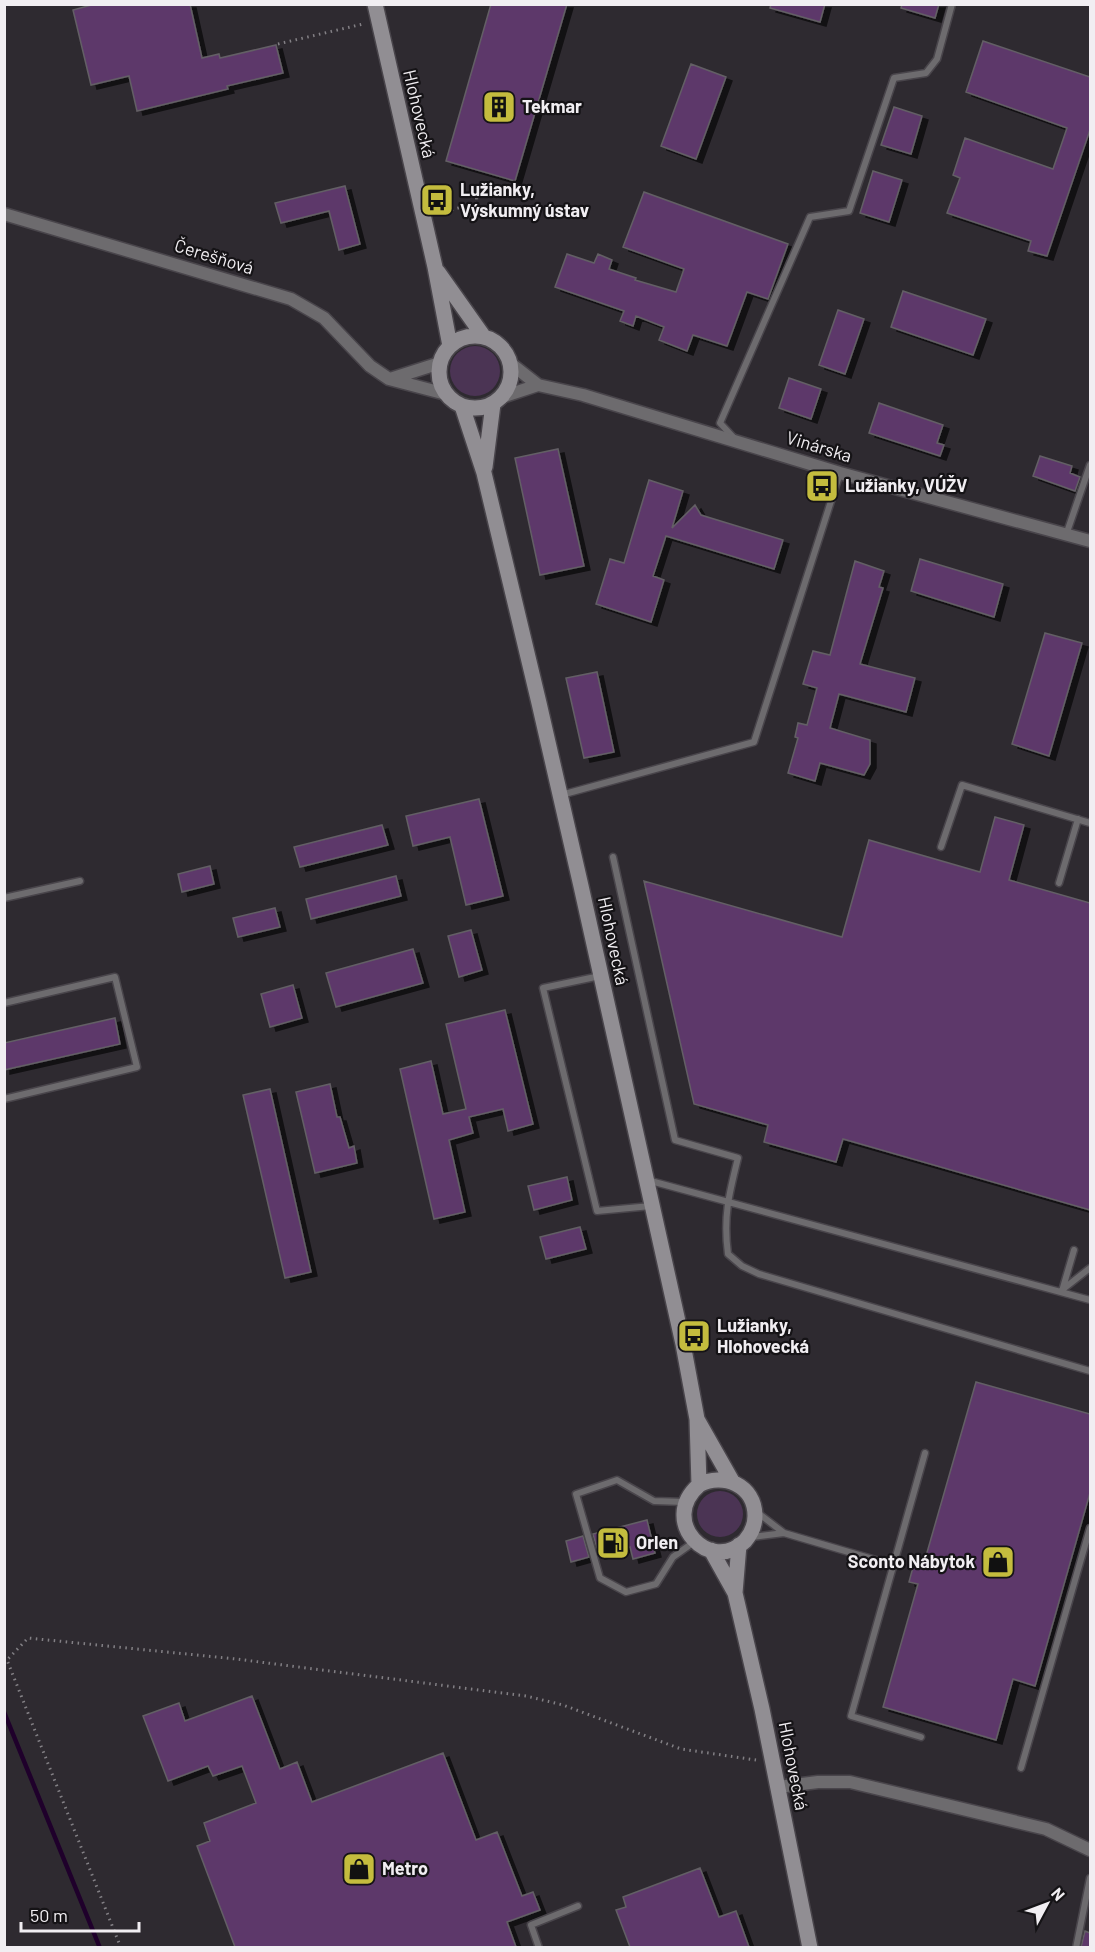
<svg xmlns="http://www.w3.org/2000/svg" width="1095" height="1952" font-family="Barlow,sans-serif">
  <defs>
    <filter id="shadow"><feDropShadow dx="6" dy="4" stdDeviation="0" flood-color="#0009"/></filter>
  </defs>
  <rect width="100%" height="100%" fill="#2e2a30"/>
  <!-- green -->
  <path fill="#4b3454" d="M450 371a25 25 0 1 1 50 0a25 25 0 1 1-50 0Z
    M697 1514a23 23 0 1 1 46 0a23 23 0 1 1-46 0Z"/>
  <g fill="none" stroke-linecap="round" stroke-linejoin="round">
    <!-- stream -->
    <path stroke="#1f002b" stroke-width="4.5" d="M 4,1712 L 100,1948"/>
  </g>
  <!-- building -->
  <path fill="#5d396b" stroke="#635f65" stroke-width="1.5" filter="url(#shadow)" d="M 95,4 L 190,4 L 202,58 L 219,54 L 220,58 L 276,45 L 283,73 L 227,86 L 228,89 L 137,111 L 129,76 L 91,85 L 73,10 Z
    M 491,4 L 567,4 L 515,181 L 446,161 Z
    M 771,4 L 825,4 L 820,22 L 770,8 Z
    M 902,4 L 939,4 L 935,18 L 901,8 Z
    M 983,41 L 1090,77 L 1090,130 L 1047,256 L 1028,251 L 1031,241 L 947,213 L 960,178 L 953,175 L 965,138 L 1053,169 L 1067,128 L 966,92 Z
    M 691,64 L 726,77 L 696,159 L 661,146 Z
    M 894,107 L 922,116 L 911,154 L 881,145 Z
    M 873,171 L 902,180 L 889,222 L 860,213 Z
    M 345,186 L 360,244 L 339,250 L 329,211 L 281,223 L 275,203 Z
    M 644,192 L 788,244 L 768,299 L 747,292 L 727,346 L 693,335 L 687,351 L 659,340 L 664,327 L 636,316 L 633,326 L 620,321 L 624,311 L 555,287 L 567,254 L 594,263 L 598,254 L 612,260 L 609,269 L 636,278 L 635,280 L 676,292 L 684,269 L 623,247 Z
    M 903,291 L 986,319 L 973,355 L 891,327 Z
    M 838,310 L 864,319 L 845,374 L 819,365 Z
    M 789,378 L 821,389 L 811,419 L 779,408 Z
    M 879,403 L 943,425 L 937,443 L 944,445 L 940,456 L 869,433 Z
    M 558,449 L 584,566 L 540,575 L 515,458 Z
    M 1040,456 L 1072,466 L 1070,473 L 1080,477 L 1075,491 L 1033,476 Z
    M 649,480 L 683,491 L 672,528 L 695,505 L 701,515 L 783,540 L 774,569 L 666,536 L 653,576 L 664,580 L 651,622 L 596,604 L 610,559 L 624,563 Z
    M 920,559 L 1003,584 L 994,617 L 911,591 Z
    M 855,561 L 884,571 L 879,587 L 883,588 L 860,664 L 915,678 L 906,712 L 839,694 L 830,728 L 870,740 L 870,764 L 864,775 L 820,763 L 815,781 L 788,773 L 798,738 L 795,737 L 798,723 L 807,725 L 817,688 L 803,684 L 813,651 L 830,655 Z
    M 1045,633 L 1082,643 L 1049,756 L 1012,744 Z
    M 597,672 L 614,752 L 584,758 L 566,678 Z
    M 479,799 L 503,896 L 466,905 L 450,837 L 413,846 L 406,816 Z
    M 995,817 L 1024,825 L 1009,880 L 1090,903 L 1090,1210 L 843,1139 L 836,1162 L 764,1142 L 768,1125 L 694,1104 L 644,881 L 842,937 L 869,840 L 980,872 Z
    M 382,825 L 388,845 L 300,867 L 294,847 Z
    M 210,866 L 214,884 L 182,892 L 178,874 Z
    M 396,876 L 401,896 L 311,919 L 306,899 Z
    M 275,908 L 280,927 L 238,937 L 233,918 Z
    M 471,930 L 482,970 L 459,977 L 448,936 Z
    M 413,949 L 423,983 L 336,1007 L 326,973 Z
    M 293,985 L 302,1018 L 270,1027 L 261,994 Z
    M 505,1010 L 533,1124 L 508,1131 L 503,1109 L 469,1117 L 473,1133 L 449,1140 L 465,1212 L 434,1219 L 400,1069 L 431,1061 L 443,1114 L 466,1109 L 446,1024 Z
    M 115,1018 L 120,1044 L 4,1070 L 4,1043 Z
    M 330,1084 L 337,1117 L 340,1117 L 349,1148 L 354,1146 L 357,1163 L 315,1173 L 296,1092 Z
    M 270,1089 L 311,1272 L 285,1278 L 243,1095 Z
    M 567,1177 L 572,1200 L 534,1210 L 528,1186 Z
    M 580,1227 L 586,1249 L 546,1259 L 540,1237 Z
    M 976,1382 L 1090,1414 L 1090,1493 L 1035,1686 L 1013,1679 L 996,1740 L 883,1707 L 918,1584 L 909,1582 L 915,1560 L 924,1563 Z
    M 647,1520 L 655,1553 L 633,1559 L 630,1547 L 599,1555 L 593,1534 Z
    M 583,1536 L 589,1557 L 571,1562 L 566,1541 Z
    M 252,1696 L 280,1769 L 297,1762 L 312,1802 L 443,1753 L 476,1840 L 497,1832 L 522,1896 L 533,1892 L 540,1910 L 507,1922 L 516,1947 L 235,1947 L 197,1846 L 210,1841 L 204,1823 L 256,1803 L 242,1766 L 213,1776 L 208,1766 L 168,1781 L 143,1716 L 179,1703 L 185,1721 Z
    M 700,1868 L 719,1917 L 736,1911 L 749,1947 L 630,1947 L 616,1910 L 626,1907 L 623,1897 Z
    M 1085,1931 L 1090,1933 L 1090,1947 L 1081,1947 Z"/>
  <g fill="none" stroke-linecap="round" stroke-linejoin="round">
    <defs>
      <path id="lane" d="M 734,438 L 720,423 L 810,217 L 849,211 L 894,78 L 926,73 L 937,59 L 952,4
        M 1066,535 L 1090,465
        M 561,795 L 754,742 L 840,473
        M 941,847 L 962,785 L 1090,823
        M 613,857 L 675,1140 L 738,1158 C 729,1194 723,1217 728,1254 L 742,1266 L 759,1274 L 1090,1371
        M 1059,883 L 1078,819
        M 4,898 L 80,881
        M 600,976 L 543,988 L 597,1211 L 651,1206
        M 4,1003 L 115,977 L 137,1067 L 4,1099
        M 647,1180 L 1090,1300
        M 1062,1290 L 1090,1268
        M 1062,1291 L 1074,1250
        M 685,1502 L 654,1501 L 617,1480 L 576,1494 L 600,1578 L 626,1592 L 656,1584 L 673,1557 L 694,1542
        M 758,1513 L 784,1533 L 893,1565
        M 752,1537 L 784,1533
        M 921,1737 L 851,1716 L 925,1453
        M 1021,1768 L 1090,1528
        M 539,1948 L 531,1925 L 578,1906
        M 1076,1948 L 1090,1878"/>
      <path id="street" d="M 4,214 L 291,299 L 324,318 L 370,366 L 389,379 L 446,394
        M 510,363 L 538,385 L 583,395 L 840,473 L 1090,541
        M 390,379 L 440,363
        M 502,397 L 538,385
        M 778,1787 L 818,1782 L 850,1782 L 1046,1829 L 1090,1850"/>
      <path id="secondary" d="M 375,4 L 435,267 L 450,346
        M 438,272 L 484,337
        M439 372a36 36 0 1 1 72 0a36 36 0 1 1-72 0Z
        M 462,406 L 484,473 L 539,703 L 581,886 L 683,1344 L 697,1419 L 699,1485 C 658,1521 710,1575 745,1541 C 751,1534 755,1525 755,1516 C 755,1485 723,1472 699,1485
        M 485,467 L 493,404
        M 698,1421 L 732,1481
        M 711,1550 L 735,1593 L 762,1709 L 810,1948
        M 735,1593 L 739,1545"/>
    </defs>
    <!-- lane casing -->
    <use href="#lane" stroke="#49454b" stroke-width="9"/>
    <!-- street casing -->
    <use href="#street" stroke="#49454b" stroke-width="15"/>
    <!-- secondary casing -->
    <use href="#secondary" stroke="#49454b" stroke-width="18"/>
    <!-- path -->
    <path stroke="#838085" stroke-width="3" stroke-dasharray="1.5 4.5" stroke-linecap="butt" d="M 278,44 L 363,24
      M 440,213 L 477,203 L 476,187
      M 121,1948 L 7,1660 L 28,1638 L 236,1659 L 526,1696 L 563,1705 L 681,1749 L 756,1760"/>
    <!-- lane -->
    <use href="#lane" stroke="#6d6b6e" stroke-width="6"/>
    <!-- street -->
    <use href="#street" stroke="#6d6b6e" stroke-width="12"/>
    <!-- secondary -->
    <use href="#secondary" stroke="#918e93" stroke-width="15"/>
  </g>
  <!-- icons -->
  <defs>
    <symbol id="building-square" viewBox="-11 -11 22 22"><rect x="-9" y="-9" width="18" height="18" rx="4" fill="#c4bc3e" stroke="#151316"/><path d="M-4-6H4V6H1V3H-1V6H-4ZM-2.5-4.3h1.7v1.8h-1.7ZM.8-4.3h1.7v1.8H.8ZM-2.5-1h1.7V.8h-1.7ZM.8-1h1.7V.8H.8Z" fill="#111"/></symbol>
    <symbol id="bus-square" viewBox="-11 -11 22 22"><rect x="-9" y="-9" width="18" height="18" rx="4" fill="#c4bc3e" stroke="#151316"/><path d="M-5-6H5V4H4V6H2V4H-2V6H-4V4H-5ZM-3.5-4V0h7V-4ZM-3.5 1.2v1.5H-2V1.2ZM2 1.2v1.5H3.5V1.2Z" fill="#111"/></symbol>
    <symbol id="fuel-square" viewBox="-11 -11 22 22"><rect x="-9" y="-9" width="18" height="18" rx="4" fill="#c4bc3e" stroke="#151316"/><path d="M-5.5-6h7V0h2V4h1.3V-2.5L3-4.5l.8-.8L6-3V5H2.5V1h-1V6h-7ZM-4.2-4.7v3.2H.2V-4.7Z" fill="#111"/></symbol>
    <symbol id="shop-square" viewBox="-11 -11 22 22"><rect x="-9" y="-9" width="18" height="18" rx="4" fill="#c4bc3e" stroke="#151316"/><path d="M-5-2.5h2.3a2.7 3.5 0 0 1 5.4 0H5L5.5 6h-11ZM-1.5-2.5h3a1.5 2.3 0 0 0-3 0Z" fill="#111"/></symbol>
  </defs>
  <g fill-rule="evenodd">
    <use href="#building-square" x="480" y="88" width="38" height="38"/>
    <use href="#bus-square" x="418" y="181" width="38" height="38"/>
    <use href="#bus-square" x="803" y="467" width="38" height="38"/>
    <use href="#bus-square" x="675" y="1317" width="38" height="38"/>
    <use href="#fuel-square" x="594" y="1524" width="38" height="38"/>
    <use href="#shop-square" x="979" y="1543" width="38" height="38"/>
    <use href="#shop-square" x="340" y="1850" width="38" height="38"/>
  </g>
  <g text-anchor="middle" stroke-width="4.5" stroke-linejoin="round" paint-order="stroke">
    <!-- poi labels -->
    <g font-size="18" font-weight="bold" fill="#f1eef2" stroke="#151316" text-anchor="start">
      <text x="522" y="113">Tekmar</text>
      <text x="460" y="196">Lužianky,<tspan x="460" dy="21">Výskumný ústav</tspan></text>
      <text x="845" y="492">Lužianky, VÚŽV</text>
      <text x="717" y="1332">Lužianky,<tspan x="717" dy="21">Hlohovecká</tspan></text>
      <text x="636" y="1549">Orlen</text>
      <text x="975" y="1568" text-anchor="end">Sconto Nábytok</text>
      <text x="382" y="1875">Metro</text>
    </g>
    <!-- street labels -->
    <g font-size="18" fill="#f1eef2" stroke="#151316">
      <text transform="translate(419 114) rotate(77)" y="6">Hlohovecká</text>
      <text transform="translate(214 257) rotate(17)" y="6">Čerešňová</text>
      <text transform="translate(819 447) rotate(17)" y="6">Vinárska</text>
      <text transform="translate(613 941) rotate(78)" y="6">Hlohovecká</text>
      <text transform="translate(793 1766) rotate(79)" y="6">Hlohovecká</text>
    </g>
  </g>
  <!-- border -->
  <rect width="1095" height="1952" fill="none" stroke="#f1eef2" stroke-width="12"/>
  <!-- north arrow -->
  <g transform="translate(1047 1904) rotate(49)" stroke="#151316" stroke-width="4.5" paint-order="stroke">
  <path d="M0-4.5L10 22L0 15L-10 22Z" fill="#f1eef2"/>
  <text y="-9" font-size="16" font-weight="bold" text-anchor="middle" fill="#f1eef2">N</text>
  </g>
  <!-- scale -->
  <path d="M21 1922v9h118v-9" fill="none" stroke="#f1eef2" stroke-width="3"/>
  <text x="30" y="1922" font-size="18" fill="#f1eef2" stroke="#151316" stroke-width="4.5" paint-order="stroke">50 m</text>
</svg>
